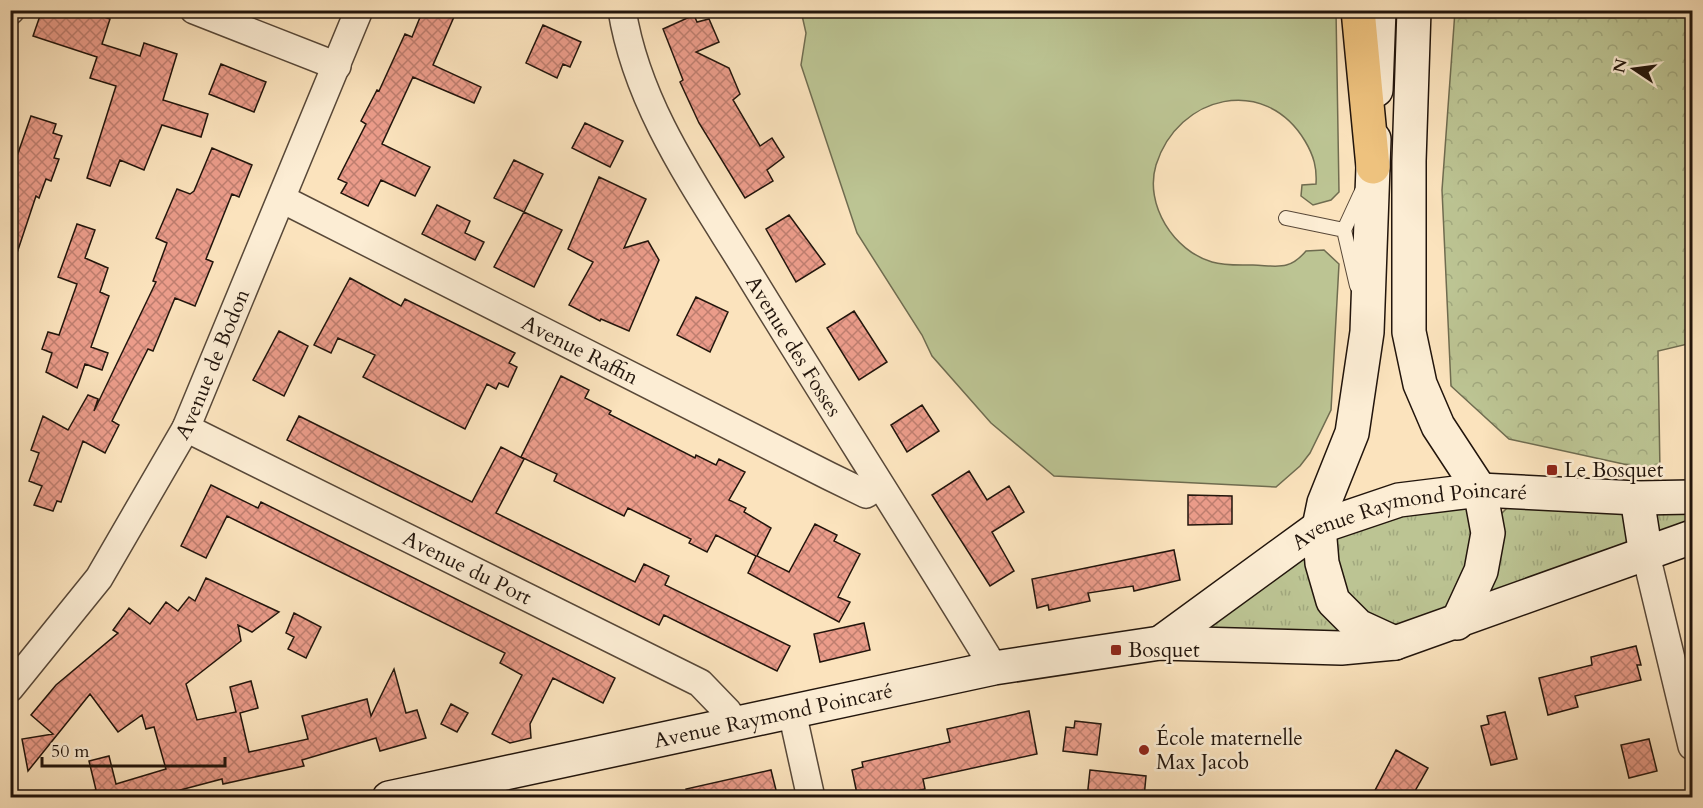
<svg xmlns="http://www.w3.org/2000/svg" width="1703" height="808" font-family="Cardo,serif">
  <defs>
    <pattern id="grass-tufts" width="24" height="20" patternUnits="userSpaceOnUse" patternTransform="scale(1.5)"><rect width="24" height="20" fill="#bcc493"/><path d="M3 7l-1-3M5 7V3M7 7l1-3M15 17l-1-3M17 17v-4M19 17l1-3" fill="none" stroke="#a1a87e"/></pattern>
    <pattern id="forest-crowns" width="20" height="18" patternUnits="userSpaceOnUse" patternTransform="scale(1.5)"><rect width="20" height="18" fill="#bcc493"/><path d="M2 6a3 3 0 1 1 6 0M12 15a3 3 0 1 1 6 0" fill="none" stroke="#a1a87e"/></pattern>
    <pattern id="building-cross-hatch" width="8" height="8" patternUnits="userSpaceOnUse" patternTransform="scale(1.5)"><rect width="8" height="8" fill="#eb9c8a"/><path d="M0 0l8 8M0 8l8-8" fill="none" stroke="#be7e6f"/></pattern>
  </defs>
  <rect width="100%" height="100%" fill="#fbe3bd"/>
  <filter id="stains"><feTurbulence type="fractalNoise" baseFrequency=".00333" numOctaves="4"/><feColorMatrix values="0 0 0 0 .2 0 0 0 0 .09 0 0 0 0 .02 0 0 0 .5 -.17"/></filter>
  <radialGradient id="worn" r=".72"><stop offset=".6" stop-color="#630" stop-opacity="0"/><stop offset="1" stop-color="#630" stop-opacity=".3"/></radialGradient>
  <!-- grass -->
  <path fill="url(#grass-tufts)" stroke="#6f6c50" stroke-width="1.5" d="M 1511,504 L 1623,507 L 1635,540 L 1488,593 L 1500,515 Z
    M 1467,506 L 1474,524 L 1462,586 L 1444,611 L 1401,625 L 1385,624 L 1366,617 L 1346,597 L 1333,537 L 1376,517 Z
    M 1652,509 L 1692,509 L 1692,524 L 1660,537 Z
    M 1305,553 L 1341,633 L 1194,628 Z"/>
  <!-- forest -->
  <path fill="url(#forest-crowns)" stroke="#6f6c50" stroke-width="1.5" d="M 1455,11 L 1692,11 L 1692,343 L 1658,351 L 1660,472 L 1509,439 L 1451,386 L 1442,190 Z"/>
  <!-- garden -->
  <path fill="#bcc493" stroke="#6f6c50" stroke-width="1.5" d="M 801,11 L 1336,11 L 1339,192 L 1331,200 L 1313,205 L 1301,196 L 1302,185 L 1316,184 C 1317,168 1314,156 1305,141 C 1265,74 1178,95 1156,165 C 1144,205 1174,251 1212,262 C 1225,266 1240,265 1253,265 C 1278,266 1289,271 1306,251 L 1324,250 L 1339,264 L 1331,410 L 1310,453 L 1300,466 L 1276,487 L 1054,476 L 991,423 L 932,356 L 922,335 L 857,233 L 801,65 L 806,33 Z"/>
  <!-- building -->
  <path fill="url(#building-cross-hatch)" stroke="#22150c" stroke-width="1.5" d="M 42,10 L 83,10 L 110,19 L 102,44 L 140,56 L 144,43 L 177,54 L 163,100 L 208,114 L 201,137 L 162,125 L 144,170 L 120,160 L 110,186 L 87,178 L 116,86 L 90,78 L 97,57 L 33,36 Z
    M 423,10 L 457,10 L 433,65 L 481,87 L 474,103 L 413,77 L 382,144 L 430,167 L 415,196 L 381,180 L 368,206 L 341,193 L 347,183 L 338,179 L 366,124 L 361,121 L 377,90 L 379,91 L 405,34 L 412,37 Z
    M 694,15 L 697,22 L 709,19 L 719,42 L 696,52 L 729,68 L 740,94 L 733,100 L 760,146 L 772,138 L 784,157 L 767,170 L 773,181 L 745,198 L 699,123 L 680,82 L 683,80 L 663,29 Z
    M 543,25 L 581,42 L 570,67 L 563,64 L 557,78 L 526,63 Z
    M 221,64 L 266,82 L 254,112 L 209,94 Z
    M 31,116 L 56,124 L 53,133 L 62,136 L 54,158 L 59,159 L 51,181 L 46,179 L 39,198 L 36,196 L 14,262 L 10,261 L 10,176 Z
    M 585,123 L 623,141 L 610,167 L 572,148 Z
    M 212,148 L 252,165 L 239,197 L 232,194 L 206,259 L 213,262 L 195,306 L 175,298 L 153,351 L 148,349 L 112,421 L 119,425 L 105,453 L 83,441 L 61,502 L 57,501 L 53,511 L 34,505 L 42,486 L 29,481 L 39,453 L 31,450 L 43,416 L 68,430 L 88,395 L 98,399 L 94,411 L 156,282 L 153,281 L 167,243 L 156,238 L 177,189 L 190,194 L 194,191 Z
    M 514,160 L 543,174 L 524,212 L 494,198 Z
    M 599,177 L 646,199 L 624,248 L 648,241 L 659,260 L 629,331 L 601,319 L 600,321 L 569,305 L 593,262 L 568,249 Z
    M 437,205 L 470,221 L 465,233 L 484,242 L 475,260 L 422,234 Z
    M 524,212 L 562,230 L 534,287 L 494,267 Z
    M 789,215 L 825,264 L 796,282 L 766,229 Z
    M 77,224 L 95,230 L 85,258 L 108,268 L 100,292 L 109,296 L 91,347 L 108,353 L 102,370 L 85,364 L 77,388 L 46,372 L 52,353 L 42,349 L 48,332 L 59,335 L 77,284 L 58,277 Z
    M 350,278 L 401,306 L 405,299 L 515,353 L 509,363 L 517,367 L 508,387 L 499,383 L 496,389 L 487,384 L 465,429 L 363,377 L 375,355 L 338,338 L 331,353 L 314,345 Z
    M 696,297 L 728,312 L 710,352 L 677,335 Z
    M 854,311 L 887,362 L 859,380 L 827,328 Z
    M 279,331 L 308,346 L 284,396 L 253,380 Z
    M 561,376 L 589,390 L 585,398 L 611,411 L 609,414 L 695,458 L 696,455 L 716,465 L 719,459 L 745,472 L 729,500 L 746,508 L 744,512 L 771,528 L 757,556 L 789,572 L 815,524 L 837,535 L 834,541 L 860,554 L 838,597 L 850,602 L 839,622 L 748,573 L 756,556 L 716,535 L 707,552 L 689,543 L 691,539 L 628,508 L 624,516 L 554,481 L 557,474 L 521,457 Z
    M 922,405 L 939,431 L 907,452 L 891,425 Z
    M 299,416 L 472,502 L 501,447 L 524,459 L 496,513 L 635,582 L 644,564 L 669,576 L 665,585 L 790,646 L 777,671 L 664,615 L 659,625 L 287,440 Z
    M 969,471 L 987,500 L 1009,486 L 1024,512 L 992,532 L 1014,571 L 990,586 L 932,495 Z
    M 211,485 L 258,508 L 261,502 L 615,678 L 603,703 L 553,678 L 530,724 L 531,738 L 510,743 L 492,734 L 522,675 L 500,663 L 505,653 L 227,516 L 206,558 L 181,546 Z
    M 1188,495 L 1232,496 L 1232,524 L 1188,525 Z
    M 1174,550 L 1180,580 L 1134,591 L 1133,586 L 1088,593 L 1090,601 L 1049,610 L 1048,605 L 1037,608 L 1032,579 Z
    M 206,578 L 279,612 L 252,632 L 238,625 L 241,641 L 186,684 L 197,720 L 236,712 L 230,687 L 251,681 L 258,708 L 240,713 L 249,752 L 308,739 L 302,716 L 367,699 L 371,716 L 394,669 L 406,713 L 417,710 L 426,738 L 380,751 L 376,738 L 302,760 L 304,766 L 223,784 L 222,779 L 150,798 L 89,798 L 88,792 L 96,790 L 89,761 L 109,756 L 116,784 L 166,769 L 154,727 L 146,729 L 142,715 L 118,732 L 90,694 L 28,771 L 22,739 L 53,734 L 31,715 L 56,685 L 118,633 L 113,630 L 129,608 L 150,624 L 166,602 L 178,611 L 189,597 L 195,601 Z
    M 294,613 L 321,627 L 306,658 L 288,649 L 294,637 L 286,633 Z
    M 864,623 L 870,650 L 820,662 L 814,634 Z
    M 1636,646 L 1641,665 L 1637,665 L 1641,680 L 1575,696 L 1578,707 L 1548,715 L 1539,678 L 1592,665 L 1591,657 Z
    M 451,704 L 468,713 L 457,732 L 441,724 Z
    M 1029,711 L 1037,754 L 923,779 L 925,789 L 884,798 L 870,798 L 869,791 L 857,794 L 852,770 L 863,767 L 862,762 L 950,742 L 947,729 Z
    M 1505,712 L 1517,759 L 1491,765 L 1481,726 L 1489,724 L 1487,716 Z
    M 1075,721 L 1101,724 L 1097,755 L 1063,751 L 1066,727 L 1074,728 Z
    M 1649,739 L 1657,771 L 1629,778 L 1621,745 Z
    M 1396,750 L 1428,768 L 1411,798 L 1371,798 Z
    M 771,770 L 778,798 L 687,798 L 686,789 Z
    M 1090,770 L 1146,776 L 1144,798 L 1087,798 Z"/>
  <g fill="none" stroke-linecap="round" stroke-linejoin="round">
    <defs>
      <path id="lane" d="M 1286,218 L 1344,230
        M 1357,286 L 1344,230 L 1362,191"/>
      <g id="street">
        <path d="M 194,10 L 337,66"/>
        <path id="s1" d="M 622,10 C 638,111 702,196 754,282 C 833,411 915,538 994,668"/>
        <path d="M 10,11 L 11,10"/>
        <path id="s2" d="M 282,199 L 829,476 L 866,494 L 878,486"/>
        <path id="s3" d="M 186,428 L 700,683 L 728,712 L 731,724"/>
        <path d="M 1646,555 L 1692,746"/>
        <path id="s4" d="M 10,688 L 99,578 L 186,428 L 359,10"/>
        <path d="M 792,712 L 811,798"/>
      </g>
      <g id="secondary">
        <path d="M 1414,10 L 1409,161 L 1409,332 L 1420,384 L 1438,426 L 1480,490 L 1488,533 L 1481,571 L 1457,623"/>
        <path d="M 1376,90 L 1379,10"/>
        <path d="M 1374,139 L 1367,332 L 1352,433 L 1324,503 L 1319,527 L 1322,563 L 1333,601 L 1358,626 L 1395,643"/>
        <path d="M 1637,498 L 1646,555"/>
        <path id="s5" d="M 1160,643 L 1319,527 L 1399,500 L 1480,490 L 1637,498 L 1692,497"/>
        <path id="s6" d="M 389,798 L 994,668 L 1160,643 L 1341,648 L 1395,643 L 1692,537"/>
      </g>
      <path id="primary" d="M 1358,10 L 1373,167"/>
    </defs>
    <!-- lane casing -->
    <use href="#lane" stroke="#584838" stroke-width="16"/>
    <!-- street casing -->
    <use href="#street" stroke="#584838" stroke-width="30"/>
    <!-- secondary casing -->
    <use href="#secondary" stroke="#22150c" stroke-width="36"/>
    <!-- primary casing -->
    <use href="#primary" stroke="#22150c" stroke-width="36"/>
    <!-- lane -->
    <use href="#lane" stroke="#fcedd4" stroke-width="14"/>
    <!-- street -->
    <use href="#street" stroke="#fcedd4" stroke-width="27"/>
    <!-- secondary -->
    <use href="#secondary" stroke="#fcedd4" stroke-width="33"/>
    <!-- primary -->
    <use href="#primary" stroke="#eec27e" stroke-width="33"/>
  </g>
  <!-- markers -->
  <g fill="#8f2418" stroke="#fcedd4" stroke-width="2">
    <rect x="1546" y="464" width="12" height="12" rx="3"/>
    <rect x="1110" y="644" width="12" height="12" rx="3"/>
    <circle cx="1144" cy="750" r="6"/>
  </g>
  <g text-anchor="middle" stroke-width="5" stroke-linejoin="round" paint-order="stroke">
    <!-- street labels -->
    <g font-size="21" fill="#22150c" stroke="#fcedd4">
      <text dy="7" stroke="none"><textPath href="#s1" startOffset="380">Avenue des Fosses</textPath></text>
      <text dy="7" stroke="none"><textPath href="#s2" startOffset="334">Avenue Raffin</textPath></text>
      <text dy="7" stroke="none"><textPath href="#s4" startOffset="384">Avenue de Bodon</textPath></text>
      <text dy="7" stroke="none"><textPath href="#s5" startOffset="288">Avenue Raymond Poincaré</textPath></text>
      <text dy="7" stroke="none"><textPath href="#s3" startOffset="314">Avenue du Port</textPath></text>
      <text dy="7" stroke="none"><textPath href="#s6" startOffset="393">Avenue Raymond Poincaré</textPath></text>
    </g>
    <!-- poi labels -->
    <g font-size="21" fill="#22150c" stroke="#fcedd4" text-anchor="start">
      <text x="1564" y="477">Le Bosquet</text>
      <text x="1128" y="657">Bosquet</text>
      <text x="1156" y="745">École maternelle<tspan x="1156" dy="24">Max Jacob</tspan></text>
    </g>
  </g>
  <!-- margin -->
  <rect width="1703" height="808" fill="none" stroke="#fbe3bd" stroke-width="36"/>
  <rect x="12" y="12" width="1679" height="784" fill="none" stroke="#22150c" stroke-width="3"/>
  <rect x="18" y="18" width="1667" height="772" fill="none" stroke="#22150c" stroke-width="1.5"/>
  <!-- north arrow -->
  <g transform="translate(1634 69) rotate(283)" stroke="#fcedd4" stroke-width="4.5" paint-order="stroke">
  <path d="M0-4.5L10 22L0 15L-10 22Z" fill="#22150c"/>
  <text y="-9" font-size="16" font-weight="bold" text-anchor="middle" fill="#22150c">N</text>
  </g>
  <!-- scale -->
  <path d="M42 757v9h183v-9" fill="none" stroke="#22150c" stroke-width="3"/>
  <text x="51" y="757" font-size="18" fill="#22150c" stroke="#fcedd4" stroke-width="4.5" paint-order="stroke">50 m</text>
  <rect width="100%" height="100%" filter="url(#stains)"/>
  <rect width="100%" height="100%" fill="url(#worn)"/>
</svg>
